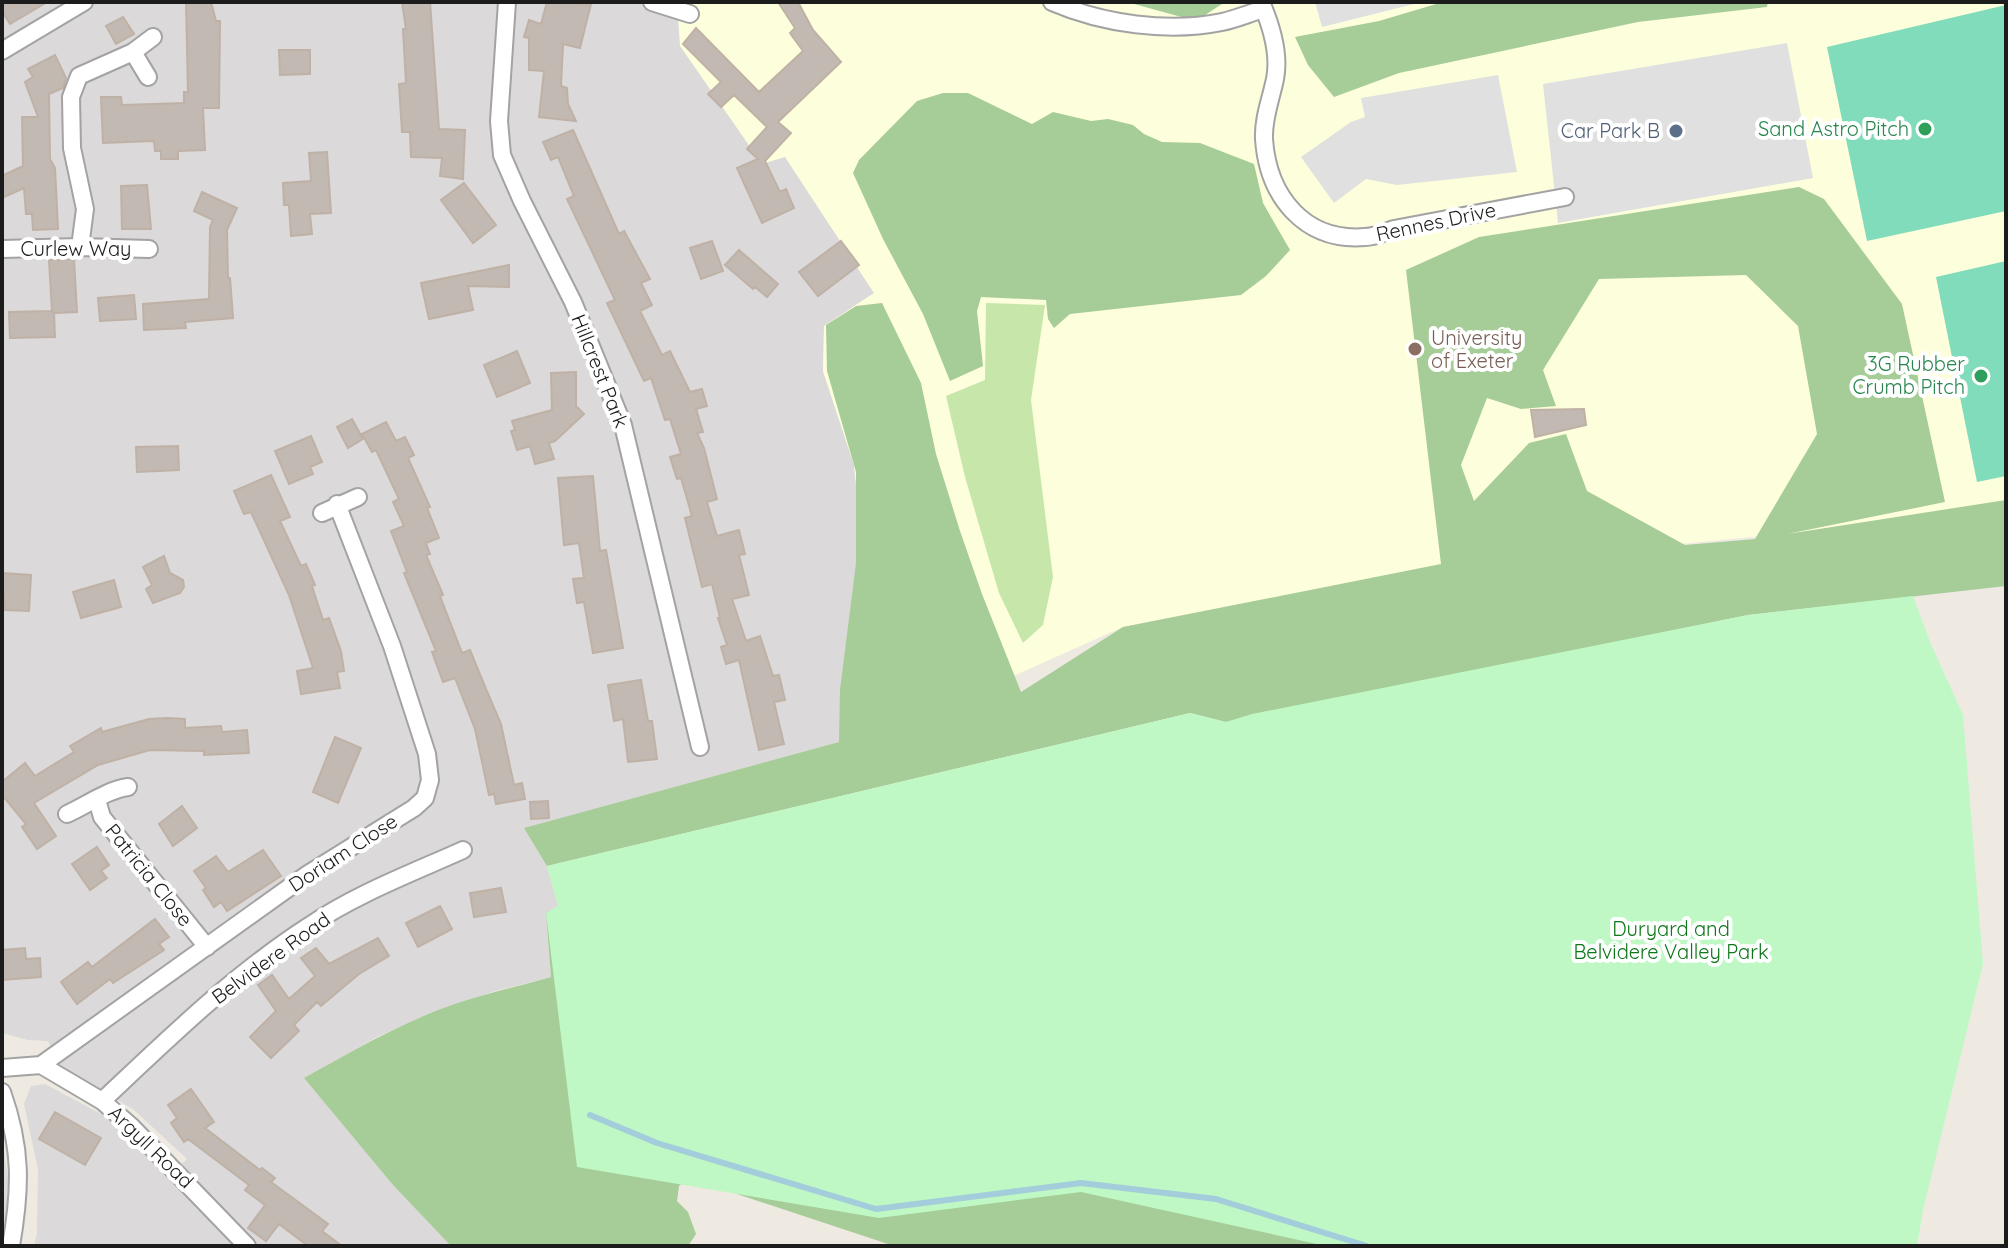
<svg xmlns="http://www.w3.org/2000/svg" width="2008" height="1248" font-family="Quicksand,sans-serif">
  <rect width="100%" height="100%" fill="#eeeae2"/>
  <!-- residential -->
  <path fill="#dbd9d9" d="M 2,2 L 677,2 L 785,156 L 874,293 L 824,326 L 823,371 L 854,465 L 864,562 L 839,742 L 525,828 L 547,866 L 558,906 L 546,913 L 551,977 L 495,991 L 428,1014 L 377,1037 L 304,1078 L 393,1185 L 451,1246 L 34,1246 L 37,1233 L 38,1169 L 24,1104 L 31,1086 L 45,1084 L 103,1115 L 170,1175 L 187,1159 L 133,1109 L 59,1066 L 48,1041 L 28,1040 L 2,1033 Z
    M 2,1137 L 8,1179 L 5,1246 L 2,1246 Z"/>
  <!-- education -->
  <path fill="#fdfedb" d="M 677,2 L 2006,2 L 2006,512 L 1424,569 L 1123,627 L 921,717 L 864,562 L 854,465 L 823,371 L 824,326 L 874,293 L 785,157 L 762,164 L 680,46 Z"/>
  <!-- grass -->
  <path fill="#c6e7a9" d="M 986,303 L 1045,305 L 1031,400 L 1053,577 L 1043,625 L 1023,643 L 999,593 L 965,477 L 946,396 L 985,380 Z"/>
  <!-- forest -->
  <path fill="#a6cc98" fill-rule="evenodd" d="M 1127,2 L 1225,2 L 1196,21 Z
    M 1443,2 L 1768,2 L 1767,7 L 1638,22 L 1399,73 L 1334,97 L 1308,65 L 1295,37 L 1379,21 Z
    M 943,93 L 968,93 L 1032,124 L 1053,112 L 1091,121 L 1108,119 L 1133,125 L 1144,134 L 1162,142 L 1200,143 L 1254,164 L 1263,203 L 1290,250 L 1266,276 L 1241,295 L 1070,314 L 1054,328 L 1048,319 L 1046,300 L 981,297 L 977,311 L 983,366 L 950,381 L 923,314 L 883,239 L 853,173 L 859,160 L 917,101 Z
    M 1799,187 L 1824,199 L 1902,304 L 1945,502 L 1787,534 L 2006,500 L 2006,586 L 1748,615 L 1226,722 L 1190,713 L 547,866 L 524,828 L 839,742 L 840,690 L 856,563 L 856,472 L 827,371 L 826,325 L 856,306 L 882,303 L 921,383 L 936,454 L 960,531 L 982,594 L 1021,692 L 1123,627 L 1441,564 L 1406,270 L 1479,237 ZM 1746,275 L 1798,326 L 1817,434 L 1755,539 L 1685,545 L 1587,491 L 1566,434 L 1529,443 L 1474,501 L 1461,465 L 1487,398 L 1521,409 L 1556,406 L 1543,370 L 1599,279 Z
    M 568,901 L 1637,1246 L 894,1246 L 689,1178 L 679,1186 L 677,1201 L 688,1212 L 696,1234 L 688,1246 L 451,1246 L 393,1185 L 304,1078 C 344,1056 383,1033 426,1015 C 466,998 509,989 551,977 L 546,913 Z"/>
  <!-- park -->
  <path fill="#bff8c5" d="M 1913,596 L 1930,642 L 1963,715 L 1983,964 L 1923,1210 L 1917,1246 L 1326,1246 L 1081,1192 L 879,1218 L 577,1167 L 546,913 L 558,906 L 547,866 L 1190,713 L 1226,722 L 1252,714 L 1748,615 Z"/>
  <!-- pitch -->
  <path fill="#81dcbb" d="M 2006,5 L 2006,211 L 1867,241 L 1827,47 Z
    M 2006,261 L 2006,476 L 1977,482 L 1936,277 Z"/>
  <!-- parking -->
  <path fill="#e0e0e0" d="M 1315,2 L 1422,2 L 1322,27 Z
    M 1787,43 L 1813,178 L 1558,223 L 1543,84 Z
    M 1498,75 L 1517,172 L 1397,185 L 1366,179 L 1334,203 L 1301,157 L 1351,122 L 1365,117 L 1361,98 Z"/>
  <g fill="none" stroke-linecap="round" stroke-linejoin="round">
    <!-- stream -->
    <path stroke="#a3cddb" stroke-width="6" d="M 590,1115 L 657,1143 L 876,1209 L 1081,1183 L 1216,1199 L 1367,1246"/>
  </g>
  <!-- building -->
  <path fill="#c2bab2" stroke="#bfb1a5" stroke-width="2" d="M 2,2 L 47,2 L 10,24 L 2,11 Z
    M 186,2 L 211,2 L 216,21 L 220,21 L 219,108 L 203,108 L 205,150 L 178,151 L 178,159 L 161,159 L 161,151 L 155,151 L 154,141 L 103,143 L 101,97 L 121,97 L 122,105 L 184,103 L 184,92 L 188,92 Z
    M 402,2 L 430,2 L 439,129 L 465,130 L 463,179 L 440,176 L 442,158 L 411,157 L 410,132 L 402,132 L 399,84 L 406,83 L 403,29 L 406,29 Z
    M 547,2 L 591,4 L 580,48 L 563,44 L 561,86 L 567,88 L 568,104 L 576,121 L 539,117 L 544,71 L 529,70 L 529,38 L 524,37 L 529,20 L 541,24 Z
    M 778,2 L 798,2 L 813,30 L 841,62 L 778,122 L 791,133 L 765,161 L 780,192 L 786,189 L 794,208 L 762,223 L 737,168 L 758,159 L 747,149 L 767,127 L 734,95 L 721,107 L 708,94 L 721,82 L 683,44 L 696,28 L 759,92 L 803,51 L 790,33 L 795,28 Z
    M 123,17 L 134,34 L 116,44 L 106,26 Z
    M 279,50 L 310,50 L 310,74 L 280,75 Z
    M 55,55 L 66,78 L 63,88 L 49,94 L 50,159 L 55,168 L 58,229 L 33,230 L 32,214 L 26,214 L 24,188 L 2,198 L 2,176 L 23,166 L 22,117 L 38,117 L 25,82 L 33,77 L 28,69 Z
    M 573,130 L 619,234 L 624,231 L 650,279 L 641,283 L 652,305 L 640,311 L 662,355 L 670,351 L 690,392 L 702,389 L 707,406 L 696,409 L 703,432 L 697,433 L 704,448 L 717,499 L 707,502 L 717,536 L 739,530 L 745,554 L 739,555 L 749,595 L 732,599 L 746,641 L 760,636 L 773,676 L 779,675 L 785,700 L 774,702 L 784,744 L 759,750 L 739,660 L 726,664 L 721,647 L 727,645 L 718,618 L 720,618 L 712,584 L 702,587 L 685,518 L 692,516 L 681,478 L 677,479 L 670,457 L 681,454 L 670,419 L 665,420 L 651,378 L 644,381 L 607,303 L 615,300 L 567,199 L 574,196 L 558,157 L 551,160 L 543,142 Z
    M 327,152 L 331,213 L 310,214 L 312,234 L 291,236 L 289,205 L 284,205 L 283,183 L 311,181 L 309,153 Z
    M 464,183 L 496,225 L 473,243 L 441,200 Z
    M 147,185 L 151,229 L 122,229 L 121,186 Z
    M 202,192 L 237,208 L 227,230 L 228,278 L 230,278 L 233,318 L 185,322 L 186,328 L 144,330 L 143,304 L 209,299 L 210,227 L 213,220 L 194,211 Z
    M 712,241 L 723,271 L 701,279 L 690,248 Z
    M 841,241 L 859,265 L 818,296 L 799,272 Z
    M 739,250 L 778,284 L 767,297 L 755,287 L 753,289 L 725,265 Z
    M 74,259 L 77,312 L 54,313 L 55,337 L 10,338 L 9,312 L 52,311 L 49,260 Z
    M 509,265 L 509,287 L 468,286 L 473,310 L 429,319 L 421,283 Z
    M 134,295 L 136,319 L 100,321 L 98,298 Z
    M 517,351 L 530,383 L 497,397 L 484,365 Z
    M 576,372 L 576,406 L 584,414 L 555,441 L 549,443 L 554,459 L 535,464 L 530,446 L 517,450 L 511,431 L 515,430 L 512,421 L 552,410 L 551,373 Z
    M 1584,409 L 1586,425 L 1535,437 L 1531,410 Z
    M 352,419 L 363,439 L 348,448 L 337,427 Z
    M 386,422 L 396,441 L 405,437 L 414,455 L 408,458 L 430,507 L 427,508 L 439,538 L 426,543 L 430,554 L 426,555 L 443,595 L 440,596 L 462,653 L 470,650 L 486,689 L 501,724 L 514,785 L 522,783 L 525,799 L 496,804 L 494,794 L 489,795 L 475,729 L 455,678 L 443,682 L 432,652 L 436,651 L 404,573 L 407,572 L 391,531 L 404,526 L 393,502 L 399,499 L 376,450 L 372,452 L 362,434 Z
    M 311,436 L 322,462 L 310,467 L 313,474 L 289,484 L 275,451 Z
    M 178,446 L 179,470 L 137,472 L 136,447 Z
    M 271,475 L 290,517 L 280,521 L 301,566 L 306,564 L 315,585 L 312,586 L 323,620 L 329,618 L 341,651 L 344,671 L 337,672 L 340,688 L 301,694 L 297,671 L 313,668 L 289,595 L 251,512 L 244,514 L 234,491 Z
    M 593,476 L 600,551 L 606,550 L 623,648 L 593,653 L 584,602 L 577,603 L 573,579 L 584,578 L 579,543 L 564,545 L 558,478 Z
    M 164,556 L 170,573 L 183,580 L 184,587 L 180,593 L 153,603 L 146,589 L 152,585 L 143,567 Z
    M 2,573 L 31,575 L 29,611 L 5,610 Z
    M 114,580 L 121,607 L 81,618 L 73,592 Z
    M 641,680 L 648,721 L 652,721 L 657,759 L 628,762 L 623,719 L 614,721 L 608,685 Z
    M 167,718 L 185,719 L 185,728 L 221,726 L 222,732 L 247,730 L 249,753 L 204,755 L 204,751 L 150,750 L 98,765 L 34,803 L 56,836 L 37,849 L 22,827 L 26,824 L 2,795 L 2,782 L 25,763 L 35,776 L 74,752 L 70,746 L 101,728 L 102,732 L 149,719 Z
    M 335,737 L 361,748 L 338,803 L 313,792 Z
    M 548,801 L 549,818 L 531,819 L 530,802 Z
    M 182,806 L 197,828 L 173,846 L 159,824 Z
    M 97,847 L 109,865 L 101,871 L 107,878 L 90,890 L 72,864 Z
    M 263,850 L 281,876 L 227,911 L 221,902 L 214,907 L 203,890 L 206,888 L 194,871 L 216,856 L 228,872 Z
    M 501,888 L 506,912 L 474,917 L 470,893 Z
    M 440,906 L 452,929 L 418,947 L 406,923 Z
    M 155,919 L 169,937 L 159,944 L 164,950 L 113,983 L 110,979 L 77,1004 L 61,982 L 88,962 L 92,967 Z
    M 378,938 L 389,956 L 359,974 L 321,1006 L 317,1002 L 294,1025 L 299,1031 L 271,1058 L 250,1037 L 276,1011 L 258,985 L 272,975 L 289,999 L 315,976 L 301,958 L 316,948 L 329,964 Z
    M 25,948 L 26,959 L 40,958 L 41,977 L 2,980 L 2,950 Z
    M 191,1089 L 214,1122 L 205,1128 L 260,1170 L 262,1168 L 275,1178 L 271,1182 L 328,1224 L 322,1231 L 342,1246 L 308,1246 L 279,1224 L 266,1241 L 248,1228 L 265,1205 L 245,1190 L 249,1185 L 188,1139 L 184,1142 L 171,1123 L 177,1118 L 168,1105 Z
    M 55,1112 L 101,1138 L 85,1165 L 39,1139 Z"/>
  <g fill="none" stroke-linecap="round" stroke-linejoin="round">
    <defs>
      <path id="minor" d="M 507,2 L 499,121 L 502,155 L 522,201 L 573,302 L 623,425 L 700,747
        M 652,2 L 690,14
        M 1052,2 C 1103,24 1168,33 1222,22 C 1236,19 1250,13 1264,9
        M 1261,2 C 1271,25 1280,54 1275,79 C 1271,99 1263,118 1264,139 C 1268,197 1305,242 1365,237 C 1375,237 1385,232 1394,229 L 1565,197
        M 2,51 L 84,2
        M 133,52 L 148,77
        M 80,247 L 85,209 L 72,148 L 71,97 L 79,76 L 133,52 L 153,37
        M 2,249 L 80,247 L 149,249
        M 322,513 L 358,497
        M 97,800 L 102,817 L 207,947
        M 67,814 C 87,805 107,790 128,787
        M 41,1065 L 102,1101 L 131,1126 L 247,1246
        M 2,1068 L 41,1065 L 308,874 L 414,808 L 425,798 L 430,780 L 427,754 L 392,646 L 337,504
        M 2,1092 C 22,1148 21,1188 11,1246
        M 102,1101 C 168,1039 233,975 309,926 C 356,894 412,873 463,850"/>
    </defs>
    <!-- minor casing -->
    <use href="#minor" stroke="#a3a3a3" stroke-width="20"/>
    <!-- minor -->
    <use href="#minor" stroke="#fff" stroke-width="16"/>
  </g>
  <!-- markers -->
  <g fill="#2e9e5b" stroke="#fff" stroke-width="3">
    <circle cx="1925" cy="129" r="8"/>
    <circle cx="1981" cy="376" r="8"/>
  </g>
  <circle fill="#5c6f8a" stroke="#fff" stroke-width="3" cx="1676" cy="131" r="8"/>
  <circle fill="#8d6e63" stroke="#fff" stroke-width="3" cx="1415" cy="349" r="8"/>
  <g text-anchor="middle" stroke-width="8" stroke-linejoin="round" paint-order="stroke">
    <!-- leisure labels -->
    <g font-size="20" fill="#27864d" stroke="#fff" text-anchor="end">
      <text x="1909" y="136">Sand Astro Pitch</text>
      <text x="1965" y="371">3G Rubber<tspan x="1965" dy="23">Crumb Pitch</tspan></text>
    </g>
    <!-- service labels -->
    <g font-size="20" fill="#4e5e75" stroke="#fff" text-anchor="end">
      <text x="1660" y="138">Car Park B</text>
    </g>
    <!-- street labels -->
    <g font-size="20" fill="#1c1c1c" stroke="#fff">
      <text transform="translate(1436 222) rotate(-12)" y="7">Rennes Drive</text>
      <text x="76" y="256">Curlew Way</text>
      <text transform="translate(600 371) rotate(68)" y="7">Hillcrest Park</text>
      <text transform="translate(343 853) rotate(-33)" y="7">Doriam Close</text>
      <text transform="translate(149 875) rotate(51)" y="7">Patricia Close</text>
      <text transform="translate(271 958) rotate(-36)" y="7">Belvidere Road</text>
      <text transform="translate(151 1147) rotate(44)" y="7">Argyll Road</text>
    </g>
    <!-- education labels -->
    <g font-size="20" fill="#785e54" stroke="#fff" text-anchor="start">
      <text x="1431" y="345">University<tspan x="1431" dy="23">of Exeter</tspan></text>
    </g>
    <!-- park labels -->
    <g font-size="20" fill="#0d7719" stroke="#fff">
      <text x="1671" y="936">Duryard and<tspan x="1671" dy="23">Belvidere Valley Park</tspan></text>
    </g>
  </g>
  <!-- border -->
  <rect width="2008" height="1248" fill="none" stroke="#1c1c1c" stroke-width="8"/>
</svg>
